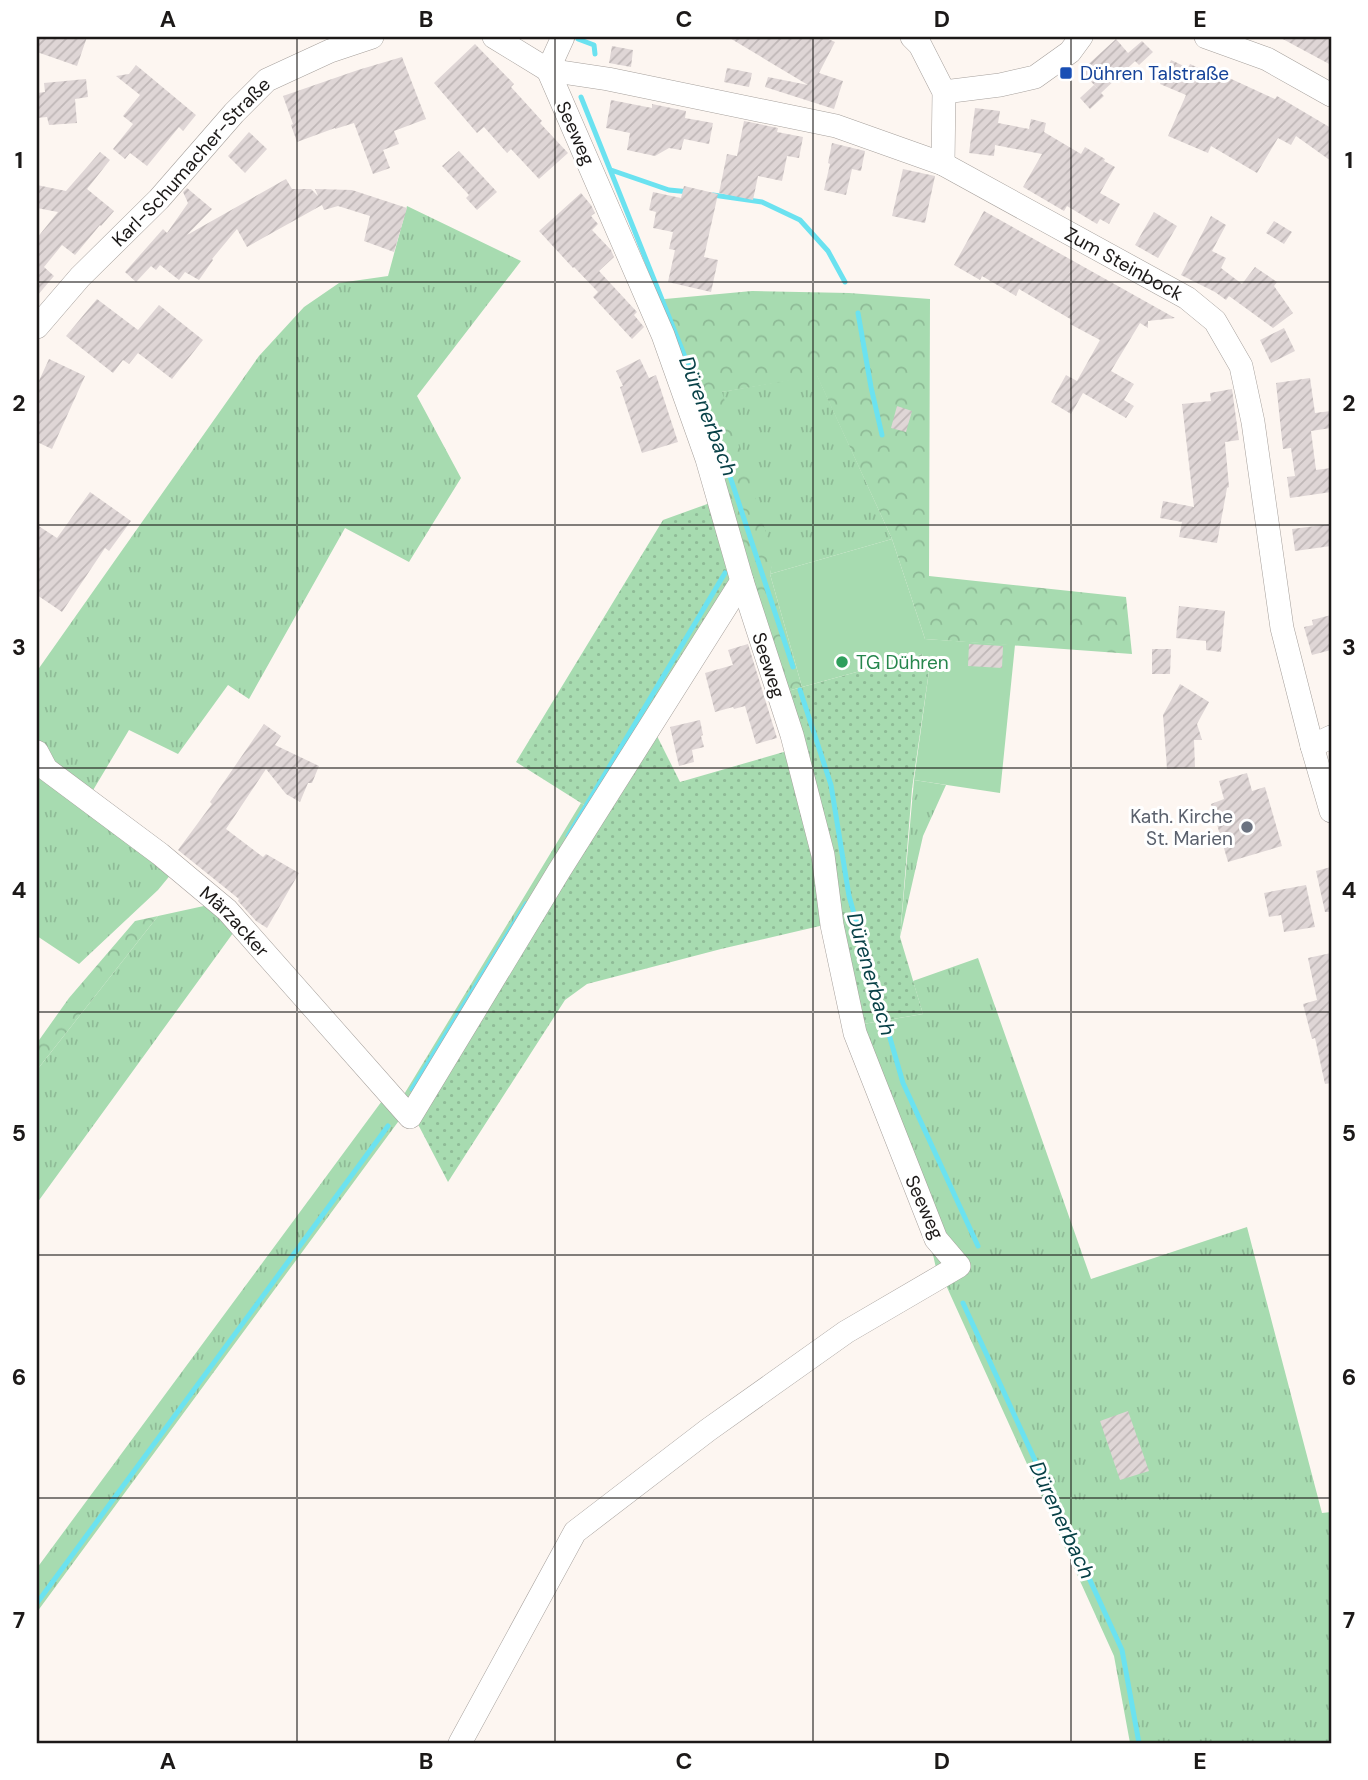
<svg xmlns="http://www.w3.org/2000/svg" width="1368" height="1780" font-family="'DM Sans',sans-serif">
  <defs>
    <pattern id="grass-tufts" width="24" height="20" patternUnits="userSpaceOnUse" patternTransform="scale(1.75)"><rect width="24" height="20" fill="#a7dbb0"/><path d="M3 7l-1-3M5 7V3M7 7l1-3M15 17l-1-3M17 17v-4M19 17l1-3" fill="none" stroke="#8fbb97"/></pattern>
    <pattern id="forest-crowns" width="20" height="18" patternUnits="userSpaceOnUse" patternTransform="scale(1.75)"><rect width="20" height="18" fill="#a7dbb0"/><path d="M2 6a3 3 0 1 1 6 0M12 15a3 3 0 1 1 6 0" fill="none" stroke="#8fbb97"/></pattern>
    <pattern id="garden-dots" width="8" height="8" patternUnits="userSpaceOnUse" patternTransform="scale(1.75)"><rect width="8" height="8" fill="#a7dbb0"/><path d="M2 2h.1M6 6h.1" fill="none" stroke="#8fbb97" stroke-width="1.8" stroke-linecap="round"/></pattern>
    <pattern id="building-hatch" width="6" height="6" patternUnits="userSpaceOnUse" patternTransform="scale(1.75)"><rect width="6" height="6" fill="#dfd6d6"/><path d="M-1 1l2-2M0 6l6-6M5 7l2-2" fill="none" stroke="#bfb7b7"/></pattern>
  </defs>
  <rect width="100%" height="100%" fill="#fdf6f1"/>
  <!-- grass -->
  <path fill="url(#grass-tufts)" d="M 407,206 L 521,261 L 417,396 L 461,478 L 409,562 L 345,528 L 249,699 L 228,685 L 178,754 L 129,730 L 83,807 L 172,873 L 158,890 L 79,964 L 37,936 L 37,671 L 259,356 L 304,307 L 339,283 L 388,276 Z
    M 817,375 L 892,539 L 770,574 L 773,558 L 721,392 Z
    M 914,780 L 946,785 L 923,836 L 900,937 Z
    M 581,803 L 589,808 L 409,1107 L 37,1612 L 37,1568 L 393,1086 L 403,1096 Z
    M 213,904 L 236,929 L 37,1203 L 37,1070 L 158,916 Z
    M 978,958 L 1091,1279 L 1247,1227 L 1322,1513 L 1331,1512 L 1331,1743 L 1130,1743 L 1114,1656 L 945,1283 L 936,1268 L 929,1237 L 863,1024 L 923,1014 L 913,981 Z"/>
  <!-- forest -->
  <path fill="url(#forest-crowns)" d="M 752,291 L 849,293 L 930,299 L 929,576 L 1126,597 L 1132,654 L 925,639 L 892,539 L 817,376 L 722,392 L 774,558 L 770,574 L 802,687 L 784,692 L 654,300 Z
    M 158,916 L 37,1070 L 37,1043 L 69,998 L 135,921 Z"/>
  <!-- garden -->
  <path fill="url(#garden-dots)" d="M 710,503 L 735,584 L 648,718 L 680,782 L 801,747 L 784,692 L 922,654 L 929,671 L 912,789 L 900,937 L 923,1014 L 863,1024 L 841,921 L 721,949 L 587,984 L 565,1000 L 448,1182 L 409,1107 L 589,808 L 516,762 L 663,520 Z"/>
  <!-- pitch -->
  <path fill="#a7dbb0" d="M 892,539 L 925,639 L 1015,645 L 1000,793 L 914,780 L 929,671 L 922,654 L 802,687 L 770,574 Z"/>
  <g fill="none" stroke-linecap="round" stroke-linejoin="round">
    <!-- stream -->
    <path stroke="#6be2f0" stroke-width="5" d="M 578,39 L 594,45 L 595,54
      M 581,97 L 717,437 L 793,667
      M 611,170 L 669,190 L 690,192
      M 713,195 L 762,202 L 800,220 L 828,251 L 845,282
      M 858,313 L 871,387 L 882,435
      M 800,690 L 831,785 L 849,896 L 903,1083 L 978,1246
      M 568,836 L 725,573
      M 412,1089 L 526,904
      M 963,1303 L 1122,1650 L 1139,1743
      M 37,1603 L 388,1126"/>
  </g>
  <!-- building -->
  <path fill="url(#building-hatch)" d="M 37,37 L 87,37 L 77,66 L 37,52 Z
    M 728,37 L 824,37 L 835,42 L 819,73 L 843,81 L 834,109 L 765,87 L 768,77 L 808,85 Z
    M 1279,37 L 1331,37 L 1331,65 Z
    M 1116,39 L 1128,53 L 1142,41 L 1153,52 L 1139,65 L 1135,61 L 1101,93 L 1104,96 L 1090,109 L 1080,98 L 1094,85 L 1099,90 L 1081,71 Z
    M 475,44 L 514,84 L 511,87 L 542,121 L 540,123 L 568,153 L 539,179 L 511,149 L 507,153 L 484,127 L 477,133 L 434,83 Z
    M 612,46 L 633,50 L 631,67 L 609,63 Z
    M 402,57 L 426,119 L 394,131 L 399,144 L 383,150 L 390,168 L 373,174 L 354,123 L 335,129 L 335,128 L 297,142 L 291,125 L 293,124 L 283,96 L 358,70 Z
    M 1171,60 L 1188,68 L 1190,64 L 1226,81 L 1227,77 L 1275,99 L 1277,96 L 1331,128 L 1331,161 L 1296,136 L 1291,145 L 1278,138 L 1257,173 L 1211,146 L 1208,153 L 1168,136 L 1186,95 L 1160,84 Z
    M 136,65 L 196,115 L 183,131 L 179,127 L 147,166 L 130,153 L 125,159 L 113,149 L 133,124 L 123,116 L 140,95 L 116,76 L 129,74 Z
    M 727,68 L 752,73 L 749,87 L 724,82 Z
    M 86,79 L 88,97 L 75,99 L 77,123 L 49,125 L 47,117 L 37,118 L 37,93 L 45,92 L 44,83 Z
    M 611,100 L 652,108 L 652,104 L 686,111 L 685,118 L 713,123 L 709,144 L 684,139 L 681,150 L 669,148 L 655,156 L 627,150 L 630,133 L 606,128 Z
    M 975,108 L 1000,111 L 998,123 L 1029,129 L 1031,119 L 1046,123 L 1044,132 L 1081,154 L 1085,147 L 1105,159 L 1104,161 L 1115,167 L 1100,193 L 1120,204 L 1109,224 L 1100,219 L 1097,224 L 1067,206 L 1064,211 L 1023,187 L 1042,154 L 995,145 L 994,156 L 969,153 Z
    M 744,121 L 778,128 L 777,132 L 803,137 L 799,158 L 787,156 L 782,181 L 758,176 L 753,200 L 719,193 L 727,154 L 737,156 Z
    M 249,132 L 267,149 L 245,173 L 228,156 Z
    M 832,143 L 865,151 L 861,171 L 852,169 L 846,195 L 824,190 L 830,164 L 828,163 Z
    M 459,151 L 497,192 L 477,210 L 466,198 L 469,195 L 442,166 Z
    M 100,152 L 110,160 L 87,189 L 114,211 L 101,226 L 100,225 L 75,255 L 62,245 L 44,267 L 54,276 L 37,296 L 37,238 L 58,212 L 37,208 L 37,185 L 66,191 Z
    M 903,169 L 935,176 L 925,223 L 892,216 Z
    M 286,179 L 292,189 L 311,189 L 318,196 L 315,189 L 352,190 L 407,208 L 394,252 L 364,241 L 370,216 L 338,206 L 324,210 L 322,205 L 247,247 L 237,229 L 212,259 L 213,260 L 199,280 L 185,272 L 179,280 L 160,265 L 156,270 L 151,266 L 136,282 L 125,272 L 163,229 L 167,233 L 188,203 L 183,192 L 187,188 L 212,209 L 187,235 Z
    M 684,186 L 718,194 L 704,257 L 718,260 L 711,292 L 668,282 L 675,250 L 669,249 L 673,232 L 653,228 L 656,212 L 649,210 L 653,192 L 681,198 Z
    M 581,193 L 591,205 L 595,213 L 591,216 L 598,224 L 592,230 L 611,250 L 614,257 L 599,271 L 637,312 L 634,315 L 644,327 L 632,339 L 593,297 L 598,292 L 574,267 L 573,268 L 539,231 Z
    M 984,211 L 1175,318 L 1148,321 L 1148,328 L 1140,323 L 1111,371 L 1134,384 L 1124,400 L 1134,406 L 1126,418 L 1083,393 L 1071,414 L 1051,402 L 1066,375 L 1077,381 L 1100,340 L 1070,324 L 1072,320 L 1019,289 L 1016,296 L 982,276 L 980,280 L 954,265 Z
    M 1154,212 L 1177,226 L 1158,258 L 1135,245 Z
    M 1211,216 L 1226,225 L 1212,251 L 1226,258 L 1221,268 L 1242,284 L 1255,267 L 1277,282 L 1274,286 L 1293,313 L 1273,328 L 1229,296 L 1226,300 L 1215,292 L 1181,275 Z
    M 1274,221 L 1292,232 L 1284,244 L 1266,233 Z
    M 97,299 L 138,330 L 159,305 L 203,340 L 172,379 L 138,353 L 129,364 L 123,360 L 113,373 L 66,336 Z
    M 1284,328 L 1295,351 L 1271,363 L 1260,340 Z
    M 49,359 L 85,376 L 52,449 L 37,442 L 37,385 Z
    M 640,359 L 649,378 L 656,375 L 678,442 L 642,453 L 620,387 L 623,386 L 616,371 Z
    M 1310,378 L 1315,413 L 1331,411 L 1331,428 L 1311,431 L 1316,470 L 1331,468 L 1331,492 L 1290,498 L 1287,477 L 1295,476 L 1291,448 L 1283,449 L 1276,383 Z
    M 1232,389 L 1239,440 L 1225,442 L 1229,487 L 1227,488 L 1217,543 L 1179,537 L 1182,522 L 1160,518 L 1163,501 L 1194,507 L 1182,404 L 1211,401 L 1210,393 Z
    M 897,406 L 912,411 L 906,432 L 891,428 Z
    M 90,492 L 131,521 L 109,551 L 105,548 L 62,612 L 37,595 L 37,525 L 57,538 Z
    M 1331,524 L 1331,546 L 1295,551 L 1292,529 Z
    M 1179,606 L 1225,611 L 1221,652 L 1206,650 L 1206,641 L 1176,638 Z
    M 1331,615 L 1331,650 L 1312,655 L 1304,627 L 1313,625 L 1312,620 Z
    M 748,644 L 777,738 L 756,744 L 745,706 L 734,709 L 733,707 L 715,712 L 705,673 L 733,665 L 728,650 Z
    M 969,644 L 1003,646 L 1002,668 L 968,666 Z
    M 1152,649 L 1171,649 L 1170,674 L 1152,674 Z
    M 1180,684 L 1209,702 L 1197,724 L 1202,740 L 1194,740 L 1195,767 L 1167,769 L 1163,715 Z
    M 700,720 L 703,735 L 701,736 L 704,747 L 692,750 L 694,762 L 679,766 L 670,727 Z
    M 264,724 L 281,736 L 275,745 L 319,766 L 312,783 L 308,783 L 300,802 L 286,794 L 266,769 L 226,829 L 263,857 L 266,854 L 299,873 L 267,928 L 256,921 L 238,901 L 239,899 L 178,850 L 212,804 L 210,802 Z
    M 1247,773 L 1252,791 L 1265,787 L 1282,846 L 1228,862 L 1211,804 L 1224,799 L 1219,781 Z
    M 1331,867 L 1331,912 L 1325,912 L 1316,871 Z
    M 1306,885 L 1315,927 L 1284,932 L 1281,915 L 1269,917 L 1264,893 Z
    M 1331,953 L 1331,1083 L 1325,1084 L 1315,1038 L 1312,1039 L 1303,1004 L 1317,1000 L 1308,958 Z
    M 1128,1411 L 1149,1471 L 1120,1480 L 1100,1421 Z"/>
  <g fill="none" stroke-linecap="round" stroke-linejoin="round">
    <defs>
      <g id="minor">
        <path id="s1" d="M 494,37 L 548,70 L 608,79 L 836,126 L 943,164 L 1187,298 L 1215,321 L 1241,366 L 1253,422 L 1282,628 L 1312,746 L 1331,811"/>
        <path d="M 912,37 L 920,45 L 944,92 L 943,164"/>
        <path d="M 1206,37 L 1267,59 L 1331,95"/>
        <path d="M 548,70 L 563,37"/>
        <path d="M 944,92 L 1000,85 L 1035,77 L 1070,52 L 1081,37"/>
        <path id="s2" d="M 37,327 L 80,277 L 159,199 L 234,113 L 267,80 L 330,51 L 372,37"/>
        <path d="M 1312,746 L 1331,737"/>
        <path id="s3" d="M 37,752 L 46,769 L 160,854 L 227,910 L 410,1117 L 559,871 L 742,581"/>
        <path d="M 460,1743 L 575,1532 L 708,1430 L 846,1332 L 959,1266 L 936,1239 L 855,1033 L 832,925 L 823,855 L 792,735 L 742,581 L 707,459 L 663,335 L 548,70"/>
      </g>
    </defs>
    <!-- minor casing -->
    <use href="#minor" stroke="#a6a09c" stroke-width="24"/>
    <!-- minor -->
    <use href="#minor" stroke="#fff" stroke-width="23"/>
  </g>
  <!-- grid -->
  <path fill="none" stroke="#1c1918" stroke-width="2" stroke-opacity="0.55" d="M 297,37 L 297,1743M 555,37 L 555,1743M 813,37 L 813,1743M 1071,37 L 1071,1743M 37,282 L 1331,282M 37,525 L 1331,525M 37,768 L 1331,768M 37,1012 L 1331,1012M 37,1255 L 1331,1255M 37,1498 L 1331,1498"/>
  <!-- markers -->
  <rect fill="#1a4fb4" stroke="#fff" stroke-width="2.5" x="1059" y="66" width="14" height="14" rx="3.5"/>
  <circle fill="#2e9e5b" stroke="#fff" stroke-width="2.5" cx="842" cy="662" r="7"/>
  <circle fill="#6b7280" stroke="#fff" stroke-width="2.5" cx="1247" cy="827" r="7"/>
  <g text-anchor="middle" stroke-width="6" stroke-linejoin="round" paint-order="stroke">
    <!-- transit labels -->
    <g font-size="19" fill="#164399" stroke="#fff" text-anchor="start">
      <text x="1080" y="80">Dühren Talstraße</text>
    </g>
    <!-- street labels -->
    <g font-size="19" fill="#1c1918" stroke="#fff">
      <text transform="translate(576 133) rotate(66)" y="7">Seeweg</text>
      <text dy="7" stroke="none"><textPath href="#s2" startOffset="226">Karl-Schumacher-Straße</textPath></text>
      <text dy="7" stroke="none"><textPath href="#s1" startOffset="677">Zum Steinbock</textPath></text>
      <text transform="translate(769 665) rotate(72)" y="7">Seeweg</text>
      <text dy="7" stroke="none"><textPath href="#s3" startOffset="262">Märzacker</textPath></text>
      <text transform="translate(925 1207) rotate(66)" y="7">Seeweg</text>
    </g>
    <!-- leisure labels -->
    <g font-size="19" fill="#27864d" stroke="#fff" text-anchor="start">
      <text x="856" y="669">TG Dühren</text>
    </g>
    <!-- worship labels -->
    <g font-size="19" fill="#5b616d" stroke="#fff" text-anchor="end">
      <text x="1233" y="823">Kath. Kirche<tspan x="1233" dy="22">St. Marien</tspan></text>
    </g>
    <!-- water labels -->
    <g font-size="21" font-style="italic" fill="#084147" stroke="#fff">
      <text transform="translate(708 416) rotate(69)" y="7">Dürenerbach</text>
      <text transform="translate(871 974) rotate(74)" y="7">Dürenerbach</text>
      <text transform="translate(1062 1520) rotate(65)" y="7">Dürenerbach</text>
    </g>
  </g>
  <!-- border -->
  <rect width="1368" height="1780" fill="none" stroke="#ffffff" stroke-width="77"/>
  <rect x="38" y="38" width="1292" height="1704" fill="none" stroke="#1c1918" stroke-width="2.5"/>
  <g font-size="23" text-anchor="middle" font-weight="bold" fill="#1c1918">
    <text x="168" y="27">A</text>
    <text x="426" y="27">B</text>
    <text x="684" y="27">C</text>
    <text x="942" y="27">D</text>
    <text x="1200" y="27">E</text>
    <text x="19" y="168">1</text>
    <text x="1349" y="168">1</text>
    <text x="19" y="411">2</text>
    <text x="1349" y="411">2</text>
    <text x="19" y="655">3</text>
    <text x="1349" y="655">3</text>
    <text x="19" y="898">4</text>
    <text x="1349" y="898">4</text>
    <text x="19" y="1141">5</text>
    <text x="1349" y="1141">5</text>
    <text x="19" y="1385">6</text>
    <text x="1349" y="1385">6</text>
    <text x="19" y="1628">7</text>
    <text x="1349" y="1628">7</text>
    <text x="168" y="1769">A</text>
    <text x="426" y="1769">B</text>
    <text x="684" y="1769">C</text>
    <text x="942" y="1769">D</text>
    <text x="1200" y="1769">E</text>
  </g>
</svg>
